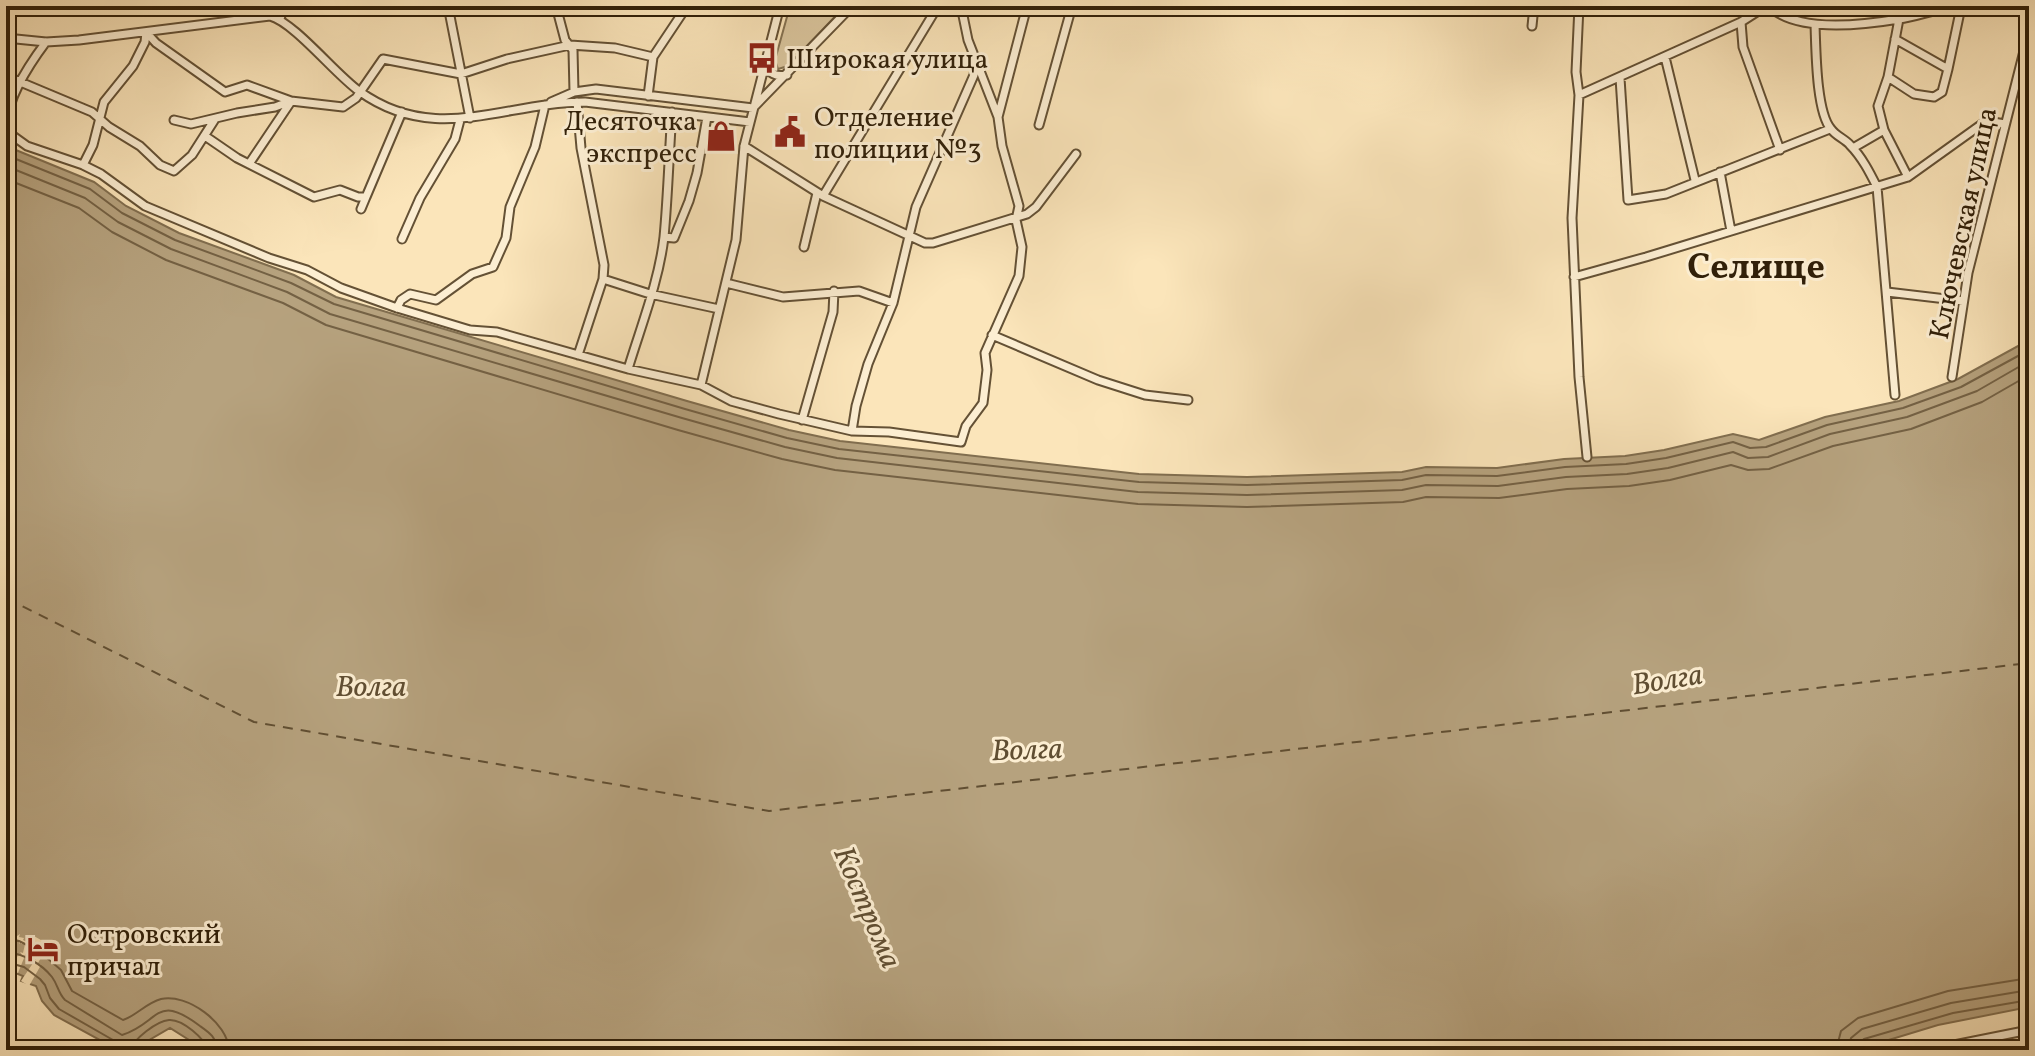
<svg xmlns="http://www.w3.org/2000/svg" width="2035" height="1056" font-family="Vollkorn,serif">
  <rect width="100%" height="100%" fill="#fbe5ba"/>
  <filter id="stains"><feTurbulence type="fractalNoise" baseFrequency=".0025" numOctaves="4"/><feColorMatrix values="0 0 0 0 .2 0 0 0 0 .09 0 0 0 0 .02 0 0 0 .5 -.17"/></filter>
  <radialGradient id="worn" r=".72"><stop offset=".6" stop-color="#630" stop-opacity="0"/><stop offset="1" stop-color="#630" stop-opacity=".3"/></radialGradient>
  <!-- green -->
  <path fill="#d9c49c" stroke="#857252" stroke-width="2" d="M 790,6 L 845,6 L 788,66 L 778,69 L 775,60 Z"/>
  <!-- water -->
  <path fill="#b6a27e" stroke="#816e4f" stroke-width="2" d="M 6,146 L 94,182 L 126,206 L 179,233 L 294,275 L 336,297 L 687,401 L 789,430 L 840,441 L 1139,474 L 1247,477 L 1402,472 L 1426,467 L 1497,468 L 1564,459 L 1625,456 L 1664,450 L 1733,434 L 1759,440 L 1825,417 L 1899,401 L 1958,379 L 2029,340 L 2029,1007 L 1938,1025 L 1869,1046 L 1823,1050 L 205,1050 L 170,1028 L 132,1050 L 118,1050 L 54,1015 L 42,1001 L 36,986 L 21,981 L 23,976 L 6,969 Z"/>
  <!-- pier -->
  <path fill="#fbe5ba" d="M 8,929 L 17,936 L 20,934 L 19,937 L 24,938 L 23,940 L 27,942 L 32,935 L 59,950 L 53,962 L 42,956 L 38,963 L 41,965 L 29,986 L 21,981 L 39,954 L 33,951 L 26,953 L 18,973 L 14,971 L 14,967 L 11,964 L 15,965 L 13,960 L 17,961 L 15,957 L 22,955 L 20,952 L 23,953 L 25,944 L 21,944 L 21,941 L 19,944 L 19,940 L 6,935 Z"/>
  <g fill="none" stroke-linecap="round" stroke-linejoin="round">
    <!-- shore -->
    <path stroke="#746144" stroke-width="2" d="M 6,155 L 90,189 L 122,213 L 175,240 L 291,283 L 334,304 L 685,409 L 787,438 L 839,449 L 1139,482 L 1247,485 L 1402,480 L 1426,475 L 1497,476 L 1565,467 L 1626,464 L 1666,458 L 1733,442 L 1750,448 L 1766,447 L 1827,425 L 1903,408 L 1961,387 L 2029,350
      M 6,166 L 85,198 L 118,222 L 171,249 L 287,292 L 330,314 L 682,418 L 785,447 L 837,458 L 1138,492 L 1247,495 L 1402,490 L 1426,485 L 1498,486 L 1566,477 L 1627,474 L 1668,468 L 1733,452 L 1748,458 L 1768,457 L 1830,434 L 1907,417 L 1977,391 L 2029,361
      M 6,179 L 79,208 L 112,232 L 166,260 L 283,303 L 326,325 L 678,430 L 782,459 L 835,470 L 1138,504 L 1247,507 L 1403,502 L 1426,497 L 1499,498 L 1567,489 L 1629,486 L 1670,480 L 1731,465 L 1748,470 L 1769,469 L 1833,446 L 1911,429 L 1982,402 L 2029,375
      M 6,940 L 19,941 L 39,951 L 61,970 L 72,991 L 123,1020 C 136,1016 146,1003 161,999 C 187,993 228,1023 229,1050
      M 6,952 C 22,953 42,964 52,977 C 58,985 58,993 65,1000 L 122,1035 C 160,1023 155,992 200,1026 C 210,1033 216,1037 217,1050
      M 6,962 L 24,967 L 40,979 L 45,985 L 50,998 L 59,1009 L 113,1040 L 117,1050
      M 131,1050 C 133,1039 157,1021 169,1020 C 182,1019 206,1039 207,1050
      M 1836,1050 L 1841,1031 L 1858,1018 L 1948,991 L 2029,978
      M 1848,1050 L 1851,1038 L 1862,1029 L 1951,1003 L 2029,990
      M 1858,1050 L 1859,1044 L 1864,1039 L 1953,1013 L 2029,1000"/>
    <!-- ferry -->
    <path stroke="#604e32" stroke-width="2" stroke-dasharray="10 8" stroke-linecap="butt" d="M 6,600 L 12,601 L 254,722 L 769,811 L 2029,663"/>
    <defs>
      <path id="minor" d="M 448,6 L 470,118
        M 556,6 L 565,40 L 573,50 L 574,92
        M 961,6 L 968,40 L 998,117
        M 1579,6 L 1576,72 L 1579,95 L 1572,218 L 1579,377 L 1587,457
        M 1769,6 C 1796,33 1863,25 1899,19 C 1919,16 1938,8 1959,7 C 1980,6 2006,16 2025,6
        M 2022,6 L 2029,25
        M 280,19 L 284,6
        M 1741,22 L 1743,47 L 1780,150
        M 1815,25 C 1816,49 1816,112 1831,129 C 1836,136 1845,139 1850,145 C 1862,157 1870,173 1877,187 L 1895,395
        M 1532,26 L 1534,6
        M 146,32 L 156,43 L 225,92 L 247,85 L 291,101 L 343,107 L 356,98 L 383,59 L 461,74 L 507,59 L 570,45 L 615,48 L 653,57
        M 6,38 L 46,42 L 79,40 L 270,16 C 295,23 334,73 359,91 C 435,146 504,102 585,102 L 750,122
        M 46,42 C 31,62 0,107 9,133 L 27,146 L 83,165 L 101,174 L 145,206 L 269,258 L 307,270 L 341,288 L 397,308 L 470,330 L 497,332 L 628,369 L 701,385 L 731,401 L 779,414 L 852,431 L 889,432 L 961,442 L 966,426 L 983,403 L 987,370 L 985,353 L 1019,276 L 1022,247 L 1016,220 L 1019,206 L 1002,146 L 998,117 L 1027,6
        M 1665,57 L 1695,180
        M 765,62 C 769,74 775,77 787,75
        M 1948,69 L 1961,7
        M 6,76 L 92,112 L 109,127 L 140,146 L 160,165 L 174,171 L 192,155 L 215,119
        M 1888,77 L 1914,94 L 1934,97 L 1942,92 L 1948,69 L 1895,39
        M 1620,78 L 1628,200 L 1666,194 L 1830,129
        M 1579,95 L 1741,22 L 1766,6
        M 648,96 L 653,57 L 687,6
        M 551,102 L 574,92 L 596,89 L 753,108
        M 577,102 L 581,148 L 604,265 L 603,279 L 578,355
        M 753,108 L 852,6
        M 174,120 L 191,124 L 237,113 L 275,107 L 291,101
        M 1039,125 L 1072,6
        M 1884,130 L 1878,106 L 1888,77 L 1899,19
        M 205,136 L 237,158 L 314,197 L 340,190 L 358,197 L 366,197 L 402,112
        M 744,146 L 823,196 L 925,243 L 933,243 L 1027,214 L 1036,207 L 1076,154
        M 1853,148 L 1884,130 L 1908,177
        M 249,164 L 290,103
        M 83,165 L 93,145 L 104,102 L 133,66 L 145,42 L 146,32
        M 1720,172 L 1731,231
        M 823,196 L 938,6
        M 361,209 L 366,197
        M 664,237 L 674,238 L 689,201 L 697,173 L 707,117
        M 402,239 L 420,198 L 455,139 L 460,120
        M 804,247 L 817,193
        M 1574,277 L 1646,257 L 1908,177 L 1982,124 L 1993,122 L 2005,124
        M 603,279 L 650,294 L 719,309
        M 726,283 L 783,297 L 859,291 L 893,303
        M 1887,292 L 1963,301
        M 397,308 L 401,300 L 410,294 L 436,300 L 472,274 L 493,267 L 506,238 L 510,207 L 535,147 L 545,105
        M 992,335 L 1098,380 L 1145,395 L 1188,400
        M 628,369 C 641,326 659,281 664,237 C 668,195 669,154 672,112
        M 1952,377 L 1968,273 L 2029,31
        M 701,385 L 736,240 L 744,146 L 780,6
        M 802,420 L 833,312 L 834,291
        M 852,431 L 856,406 L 868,364 L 893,303 L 916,207 L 974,75 L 976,61
        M 1929,1050 L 2029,1030"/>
    </defs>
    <!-- minor casing -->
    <use href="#minor" stroke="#645135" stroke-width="11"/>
    <!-- minor -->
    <use href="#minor" stroke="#fceed2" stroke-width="7"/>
  </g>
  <!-- icons -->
  <defs>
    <symbol id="bus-bare" viewBox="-9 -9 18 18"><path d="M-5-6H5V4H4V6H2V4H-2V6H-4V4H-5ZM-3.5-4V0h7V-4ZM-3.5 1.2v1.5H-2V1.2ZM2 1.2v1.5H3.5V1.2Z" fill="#8f2418" stroke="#fceed2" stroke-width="2.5" paint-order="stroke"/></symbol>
    <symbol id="civic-bare" viewBox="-9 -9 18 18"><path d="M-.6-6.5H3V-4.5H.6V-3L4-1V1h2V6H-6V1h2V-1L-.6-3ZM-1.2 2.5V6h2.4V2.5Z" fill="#8f2418" stroke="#fceed2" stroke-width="2.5" paint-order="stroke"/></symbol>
    <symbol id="shop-bare" viewBox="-9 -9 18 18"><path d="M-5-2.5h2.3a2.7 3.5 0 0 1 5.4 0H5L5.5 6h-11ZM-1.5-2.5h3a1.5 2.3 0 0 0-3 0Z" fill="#8f2418" stroke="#fceed2" stroke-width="2.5" paint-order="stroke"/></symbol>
    <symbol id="hotel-bare" viewBox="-9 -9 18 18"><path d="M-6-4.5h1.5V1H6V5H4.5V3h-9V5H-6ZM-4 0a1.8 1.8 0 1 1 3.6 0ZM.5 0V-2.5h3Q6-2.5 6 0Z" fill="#8f2418" stroke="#fceed2" stroke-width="2.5" paint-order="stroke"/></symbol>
  </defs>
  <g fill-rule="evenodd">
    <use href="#bus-bare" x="740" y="36" width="44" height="44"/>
    <use href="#civic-bare" x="768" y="110" width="44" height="44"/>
    <use href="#shop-bare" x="699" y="114" width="44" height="44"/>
    <use href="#hotel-bare" x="21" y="927" width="44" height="44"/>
  </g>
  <g text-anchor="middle" stroke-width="6" stroke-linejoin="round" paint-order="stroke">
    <!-- poi labels -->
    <g font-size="28" fill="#312009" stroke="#fceed2" text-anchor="start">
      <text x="786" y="68">Широкая улица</text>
      <text x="814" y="126">Отделение<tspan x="814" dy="32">полиции №3</tspan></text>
      <text x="697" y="130" text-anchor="end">Десяточка<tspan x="697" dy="32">экспресс</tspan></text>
      <text x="67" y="943">Островский<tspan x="67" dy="32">причал</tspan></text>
    </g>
    <!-- street labels -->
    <g font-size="28" fill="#312009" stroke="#fceed2">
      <text transform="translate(1962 223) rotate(-78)" y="10">Ключевская улица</text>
    </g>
    <!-- water labels -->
    <g font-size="30" font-style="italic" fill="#604e32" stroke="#fceed2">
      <text transform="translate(1667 679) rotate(-9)" y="10">Волга</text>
      <text x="371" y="696">Волга</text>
      <text transform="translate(1027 749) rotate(-2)" y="10">Волга</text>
      <text transform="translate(868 907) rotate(67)" y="10">Кострома</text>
    </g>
    <!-- district labels -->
    <g font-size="36" font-weight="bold" fill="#312009" stroke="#fceed2">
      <text x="1756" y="278">Селище</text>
    </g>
  </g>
  <!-- margin -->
  <rect width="2035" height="1056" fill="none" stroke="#fbe5ba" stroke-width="32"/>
  <rect x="8" y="8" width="2019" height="1040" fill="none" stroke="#312009" stroke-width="4"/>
  <rect x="16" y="16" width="2003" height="1024" fill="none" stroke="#312009" stroke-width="2"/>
  <rect width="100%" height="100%" filter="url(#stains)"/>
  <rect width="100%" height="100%" fill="url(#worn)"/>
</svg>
